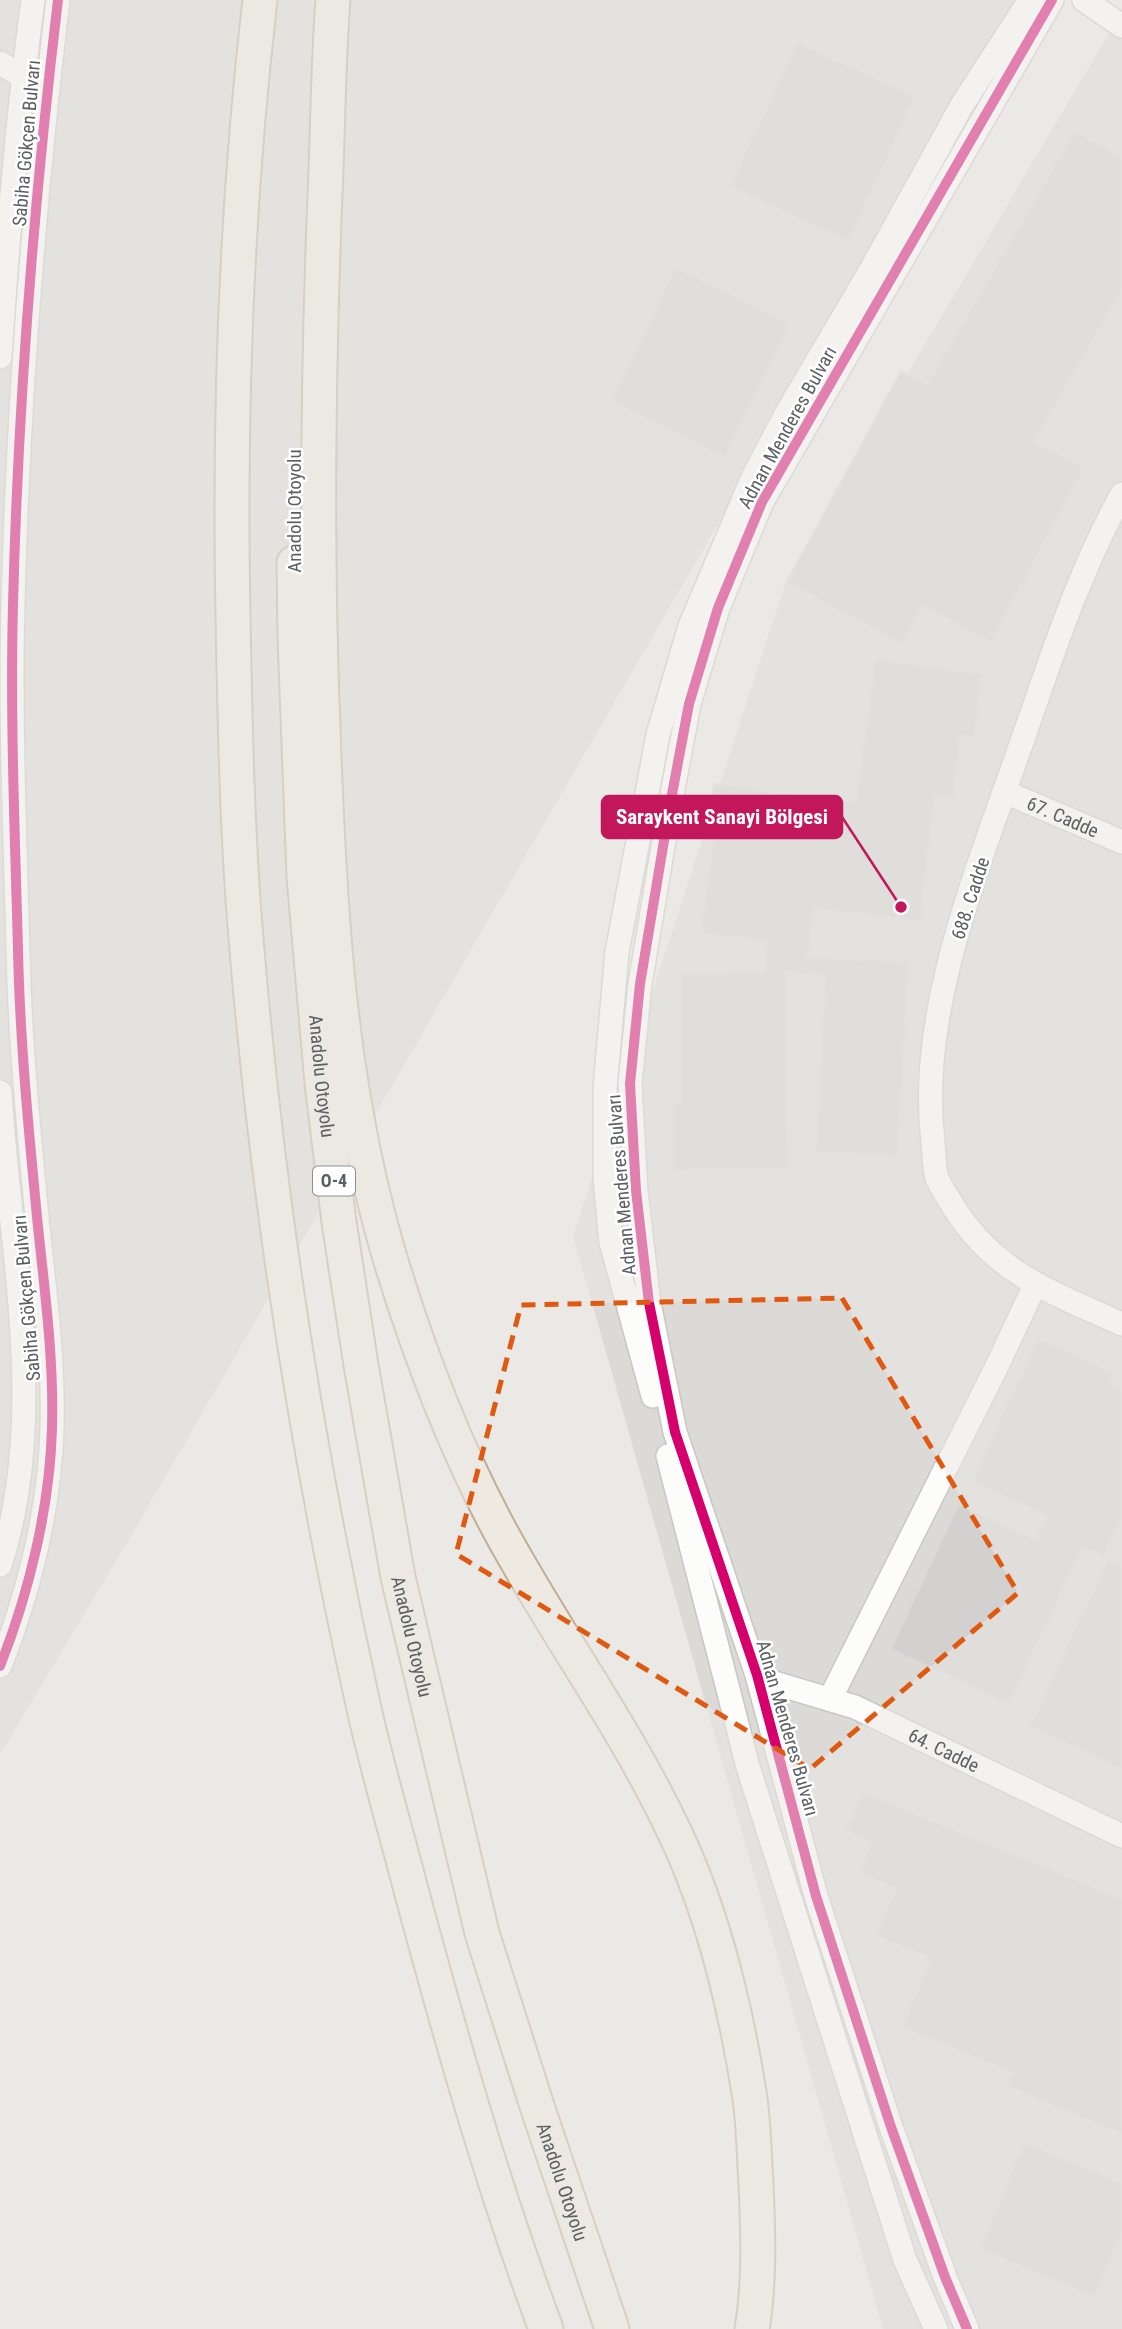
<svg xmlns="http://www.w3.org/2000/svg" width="1122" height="2329" font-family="'Roboto Condensed',sans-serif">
  <rect width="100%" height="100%" fill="#ebe9e5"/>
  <!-- industrial -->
  <path fill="#dcdad7" d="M 0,0 L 1022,0 L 139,1522 L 0,1754 Z
    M 1122,11 L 1122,2329 L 883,2329 L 573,1236 L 787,578 Z"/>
  <!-- building -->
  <path fill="#d2d1cf" stroke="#dad8d4" stroke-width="2" d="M 797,43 L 915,96 L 849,241 L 730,186 Z
    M 1075,131 L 1122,158 L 1122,290 L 1034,442 L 1084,468 L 991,642 L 923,606 L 902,644 L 787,582 L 901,371 L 927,385 Z
    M 676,268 L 790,324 L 725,457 L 611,401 Z
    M 875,659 L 982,674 L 974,738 L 961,736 L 953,797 L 935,795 L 920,921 L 814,908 L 808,957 L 909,962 L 898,1156 L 816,1152 L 825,976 L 786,971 L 788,1169 L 672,1170 L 672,1103 L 682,1103 L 681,973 L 764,972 L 768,941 L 701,933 L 714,830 L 709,829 L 714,784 L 856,802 Z
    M 1038,1338 L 1114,1373 L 1109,1384 L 1122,1390 L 1122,1518 L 1104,1556 L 1083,1546 L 1009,1704 L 891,1649 L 959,1504 L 1036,1540 L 1047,1516 L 972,1481 Z
    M 1108,1559 L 1122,1566 L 1122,1769 L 1030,1726 Z
    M 862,1792 L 1122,1899 L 1122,2134 L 1007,2086 L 1012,2072 L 902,2027 L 931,1958 L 876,1936 L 896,1888 L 859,1873 L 872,1842 L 846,1831 Z
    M 1024,2143 L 1122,2183 L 1122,2231 L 1095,2297 L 980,2249 Z"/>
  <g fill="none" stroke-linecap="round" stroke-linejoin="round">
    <defs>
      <g id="minor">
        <path d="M 1084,0 L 1122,26"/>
        <path d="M 0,63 L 22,76 L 35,78"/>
        <path d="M 0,357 C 8,237 17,118 33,0"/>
        <path d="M 1122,494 C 1077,575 1049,665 1018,753 C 977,870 917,1016 933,1141 C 934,1153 934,1167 937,1178 C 940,1186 946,1194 950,1201 C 991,1272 1051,1292 1122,1324"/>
        <path id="s1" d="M 1005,792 L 1122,842"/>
        <path d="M 0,1092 C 9,1247 49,1414 0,1565"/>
        <path d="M 653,1396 L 611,1242 L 605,1178 L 605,1088 L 617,952 L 658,735 L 690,626 L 754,475 L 789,409 L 872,268 L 962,105 L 1030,0"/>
        <path d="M 668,1456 L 748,1767 L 905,2260 L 936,2329"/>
        <path d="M 0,1666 C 29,1593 50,1507 52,1428 C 54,1361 45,1293 38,1227 C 29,1134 20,1043 18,950 C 15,835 10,719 13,605 C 18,403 34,200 58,0"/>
        <path id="s2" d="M 758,1678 L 855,1707 L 1122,1836"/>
        <path d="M 830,1699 L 997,1366 L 1035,1285"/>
        <path d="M 967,2329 L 945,2277 L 891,2127 L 816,1896 L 757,1675 L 675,1432 L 649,1303 L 636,1191 L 630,1084 L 640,984 L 670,805 L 689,704 L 718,608 L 762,502 L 1052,0"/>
      </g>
      <g id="highway">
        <path d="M 260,0 C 236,205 229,412 233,617 C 235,724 237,832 246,938 C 267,1198 308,1458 365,1713 C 378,1771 395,1828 410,1886 C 450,2035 492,2184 546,2329"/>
        <path d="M 333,0 C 328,64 328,129 325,194 C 318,372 316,550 323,728 C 329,910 339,1093 393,1268 C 420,1355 455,1447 498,1527 C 553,1630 624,1725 674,1831 C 714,1914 736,2008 750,2099 C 754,2127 754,2156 756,2184 C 758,2231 760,2282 752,2329"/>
        <path id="s3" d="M 294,563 L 295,637 L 304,877 L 322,1083 L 339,1222 L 361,1365 L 398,1577 L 482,1933 L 536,2103 L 612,2329"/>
      </g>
    </defs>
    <!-- minor casing -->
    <use href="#minor" stroke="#c7c7c6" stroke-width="26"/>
    <!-- highway casing -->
    <use href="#highway" stroke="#c0ae95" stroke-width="37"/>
    <!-- minor -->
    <use href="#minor" stroke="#fcfcfb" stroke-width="23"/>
    <!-- highway -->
    <use href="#highway" stroke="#eee9e1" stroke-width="33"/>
    <defs>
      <path id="cycleway" d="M 0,1666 C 29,1593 50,1507 52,1428 C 54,1361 45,1293 38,1227 C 29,1134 20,1043 18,950 C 15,835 10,719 13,605 C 18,403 34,200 58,0
        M 967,2329 L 945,2277 L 891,2127 L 816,1896 L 757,1675 L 675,1432 L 649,1303 L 636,1191 L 630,1084 L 640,984 L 670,805 L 689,704 L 718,608 L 762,502 L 1052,0"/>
    </defs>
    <!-- cycleway casing -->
    <use href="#cycleway" stroke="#fff" stroke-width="15"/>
    <!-- cycleway -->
    <use href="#cycleway" stroke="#d6006c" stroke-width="10"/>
  </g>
  <!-- marked area -->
  <path d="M0 0H1122V2329H0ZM 842,1298 L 1018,1593 L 810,1769 L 456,1554 L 521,1305 Z" fill="#ebe9e5" fill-opacity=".55" fill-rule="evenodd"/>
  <path fill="none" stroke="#e15910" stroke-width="5" stroke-dasharray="14 9" stroke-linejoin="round" d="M 842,1298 L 1018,1593 L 810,1769 L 456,1554 L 521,1305 Z"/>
  <g text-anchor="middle" stroke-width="5" stroke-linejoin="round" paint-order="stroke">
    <!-- shield labels -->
    <rect fill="#fff" stroke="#8c9092" stroke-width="2" x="313" y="1166.5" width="42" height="29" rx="5"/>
    <g font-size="18" font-weight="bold" fill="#5b6063">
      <text x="334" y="1187">O-4</text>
    </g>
    <!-- street labels -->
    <g font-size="19" fill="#5b6063" stroke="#fff">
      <text transform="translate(26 143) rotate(-85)" y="7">Sabiha Gökçen Bulvarı</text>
      <text transform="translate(787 427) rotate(-61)" y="7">Adnan Menderes Bulvarı</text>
      <text transform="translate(294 511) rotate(-90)" y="7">Anadolu Otoyolu</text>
      <text dy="7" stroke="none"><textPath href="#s1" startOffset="63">67. Cadde</textPath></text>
      <text transform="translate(970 898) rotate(-72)" y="7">688. Cadde</text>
      <text dy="7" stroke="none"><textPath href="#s3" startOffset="514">Anadolu Otoyolu</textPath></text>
      <text transform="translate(621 1185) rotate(-95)" y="7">Adnan Menderes Bulvarı</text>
      <text transform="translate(26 1298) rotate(-95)" y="7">Sabiha Gökçen Bulvarı</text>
      <text dy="7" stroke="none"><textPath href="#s3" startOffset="1082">Anadolu Otoyolu</textPath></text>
      <text transform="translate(788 1728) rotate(74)" y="7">Adnan Menderes Bulvarı</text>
      <text dy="7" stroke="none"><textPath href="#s2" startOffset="200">64. Cadde</textPath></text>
      <text dy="7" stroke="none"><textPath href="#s3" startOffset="1648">Anadolu Otoyolu</textPath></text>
    </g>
  </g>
  <!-- callouts -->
  <path fill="none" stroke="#c2185b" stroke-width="2.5" d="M901 907L842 817"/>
  <circle fill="#c2185b" stroke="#fff" stroke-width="2.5" cx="901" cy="907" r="7"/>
  <rect fill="#c2185b" stroke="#c2185b" stroke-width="2.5" x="602" y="796" width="240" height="42" rx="7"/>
  <g font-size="21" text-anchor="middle" font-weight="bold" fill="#fff">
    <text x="722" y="824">Saraykent Sanayi Bölgesi</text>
  </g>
</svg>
